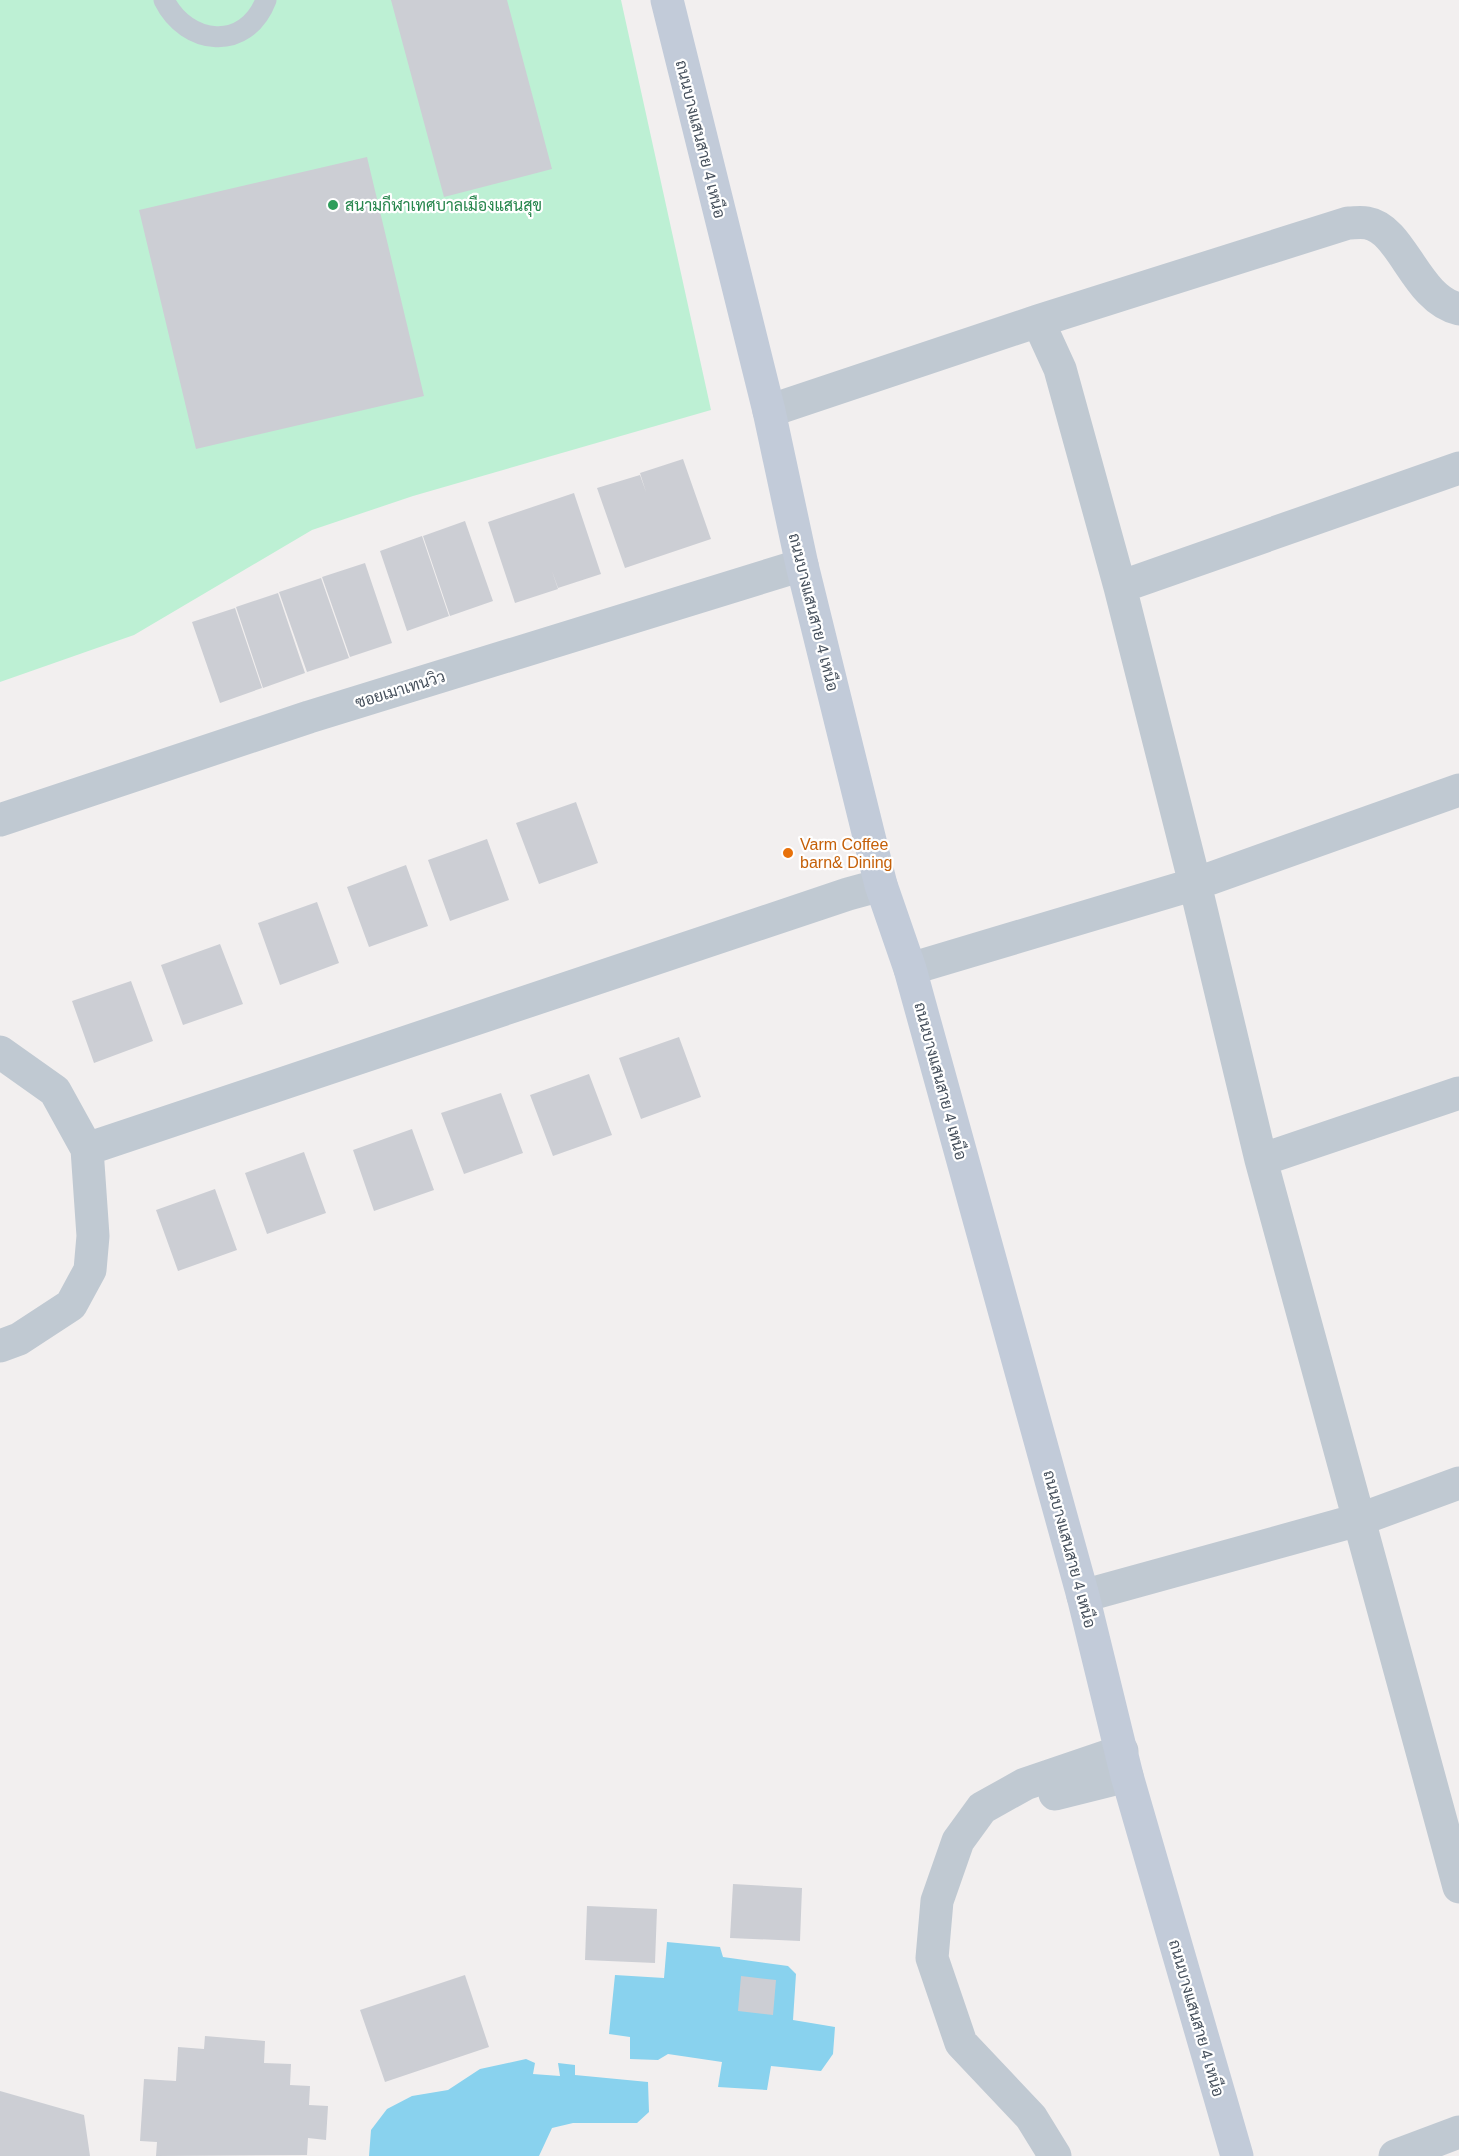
<svg xmlns="http://www.w3.org/2000/svg" width="1459" height="2156" font-family="Helvetica,Sarabun,sans-serif">
  <rect width="100%" height="100%" fill="#f2efef"/>
  <!-- green -->
  <path fill="#bdf0d4" d="M 0,0 L 621,0 L 711,410 L 413,496 L 312,530 L 134,635 L 0,682 Z"/>
  <!-- water -->
  <path fill="#89d2ee" d="M 667,1942 L 720,1947 L 723,1957 L 788,1966 L 796,1974 L 793,2020 L 835,2027 L 833,2054 L 821,2071 L 771,2066 L 767,2090 L 718,2087 L 722,2062 L 668,2054 L 658,2060 L 630,2059 L 630,2037 L 609,2034 L 615,1975 L 664,1978 Z
    M 526,2059 L 535,2063 L 533,2074 L 560,2076 L 558,2063 L 575,2065 L 575,2075 L 648,2082 L 649,2112 L 637,2123 L 573,2123 L 552,2128 L 539,2156 L 369,2156 L 371,2130 L 387,2109 L 412,2096 L 448,2090 L 480,2069 Z"/>
  <!-- building -->
  <path fill="#ccced4" d="M 391,0 L 507,0 L 552,169 L 444,197 Z
    M 367,157 L 424,396 L 196,449 L 139,210 Z
    M 683,459 L 711,539 L 625,568 L 597,488 L 640,475 L 646,492 L 640,473 Z
    M 574,493 L 601,574 L 558,588 L 552,571 L 558,589 L 515,603 L 488,522 Z
    M 465,521 L 493,601 L 450,616 L 423,536 Z
    M 422,536 L 449,616 L 407,631 L 380,551 Z
    M 365,563 L 392,643 L 350,657 L 322,577 Z
    M 321,578 L 349,658 L 307,672 L 279,592 Z
    M 278,593 L 305,673 L 263,688 L 236,607 Z
    M 235,608 L 262,688 L 220,703 L 192,622 Z
    M 576,802 L 598,863 L 539,884 L 516,823 Z
    M 487,839 L 509,900 L 450,921 L 428,860 Z
    M 406,865 L 428,926 L 369,947 L 347,887 Z
    M 317,902 L 339,963 L 280,985 L 258,923 Z
    M 220,944 L 243,1004 L 183,1025 L 161,965 Z
    M 131,981 L 153,1041 L 94,1063 L 72,1001 Z
    M 679,1037 L 701,1097 L 641,1119 L 619,1058 Z
    M 589,1074 L 612,1135 L 553,1156 L 530,1095 Z
    M 501,1093 L 523,1153 L 464,1174 L 441,1113 Z
    M 412,1129 L 434,1190 L 374,1211 L 353,1150 Z
    M 304,1152 L 326,1213 L 267,1234 L 245,1173 Z
    M 215,1189 L 237,1250 L 178,1271 L 156,1210 Z
    M 733,1884 L 802,1888 L 800,1941 L 730,1938 Z
    M 587,1906 L 657,1909 L 655,1963 L 585,1960 Z
    M 465,1975 L 489,2047 L 385,2082 L 360,2010 Z
    M 741,1976 L 776,1980 L 773,2015 L 738,2011 Z
    M 205,2036 L 265,2041 L 264,2063 L 291,2064 L 290,2085 L 310,2086 L 309,2105 L 328,2106 L 326,2140 L 308,2138 L 307,2155 L 156,2156 L 157,2142 L 140,2141 L 144,2079 L 176,2081 L 178,2047 L 204,2049 Z
    M 0,2091 L 84,2115 L 90,2156 L 0,2156 Z"/>
  <g fill="none" stroke-linecap="round" stroke-linejoin="round">
    <!-- lane -->
    <path stroke="#c0c9d2" stroke-width="21" d="M 164,0 C 187,46 246,52 266,0"/>
    <!-- street -->
    <path stroke="#c0c9d2" stroke-width="33" d="M 1038,321 L 1060,369 L 1120,587 L 1195,884 L 1261,1160 L 1459,1887
      M 769,411 L 1038,321 L 1348,223 C 1354,223 1361,222 1367,223 C 1403,229 1415,299 1459,309
      M 1120,587 L 1459,468
      M 0,820 L 309,717 L 802,565
      M 910,969 L 1195,884 L 1459,790
      M 0,1052 L 55,1091 L 87,1149 L 93,1236 L 90,1270 L 71,1305 L 19,1339 L 0,1346
      M 87,1149 L 848,894 L 881,885
      M 1261,1160 L 1459,1093
      M 1083,1596 L 1358,1520 L 1459,1483
      M 1055,1794 L 1127,1776
      M 1055,2156 L 1031,2117 L 961,2043 L 932,1958 L 937,1901 L 958,1841 L 982,1808 L 1025,1784 L 1122,1751
      M 1395,2156 L 1459,2132"/>
    <!-- secondary -->
    <path stroke="#c2cbd9" stroke-width="33" d="M 667,0 L 769,411 L 802,565 L 881,885 L 910,969 L 1083,1596 L 1127,1776 L 1237,2156"/>
  </g>
  <!-- markers -->
  <circle fill="#2e9e5b" stroke="#fff" stroke-width="2" cx="333" cy="205" r="6"/>
  <circle fill="#e8710a" stroke="#fff" stroke-width="2" cx="788" cy="853" r="6"/>
  <g text-anchor="middle" stroke-width="4.5" stroke-linejoin="round" paint-order="stroke">
    <!-- street labels -->
    <g font-size="16" fill="#47515d" stroke="#fff">
      <text transform="translate(701 139) rotate(76)" y="6">ถนนบางแสนสาย 4 เหนือ</text>
      <text transform="translate(814 612) rotate(76)" y="6">ถนนบางแสนสาย 4 เหนือ</text>
      <text transform="translate(400 689) rotate(-17)" y="6">ซอยเมาเทนวิว</text>
      <text transform="translate(941 1081) rotate(75)" y="6">ถนนบางแสนสาย 4 เหนือ</text>
      <text transform="translate(1070 1549) rotate(75)" y="6">ถนนบางแสนสาย 4 เหนือ</text>
      <text transform="translate(1197 2018) rotate(74)" y="6">ถนนบางแสนสาย 4 เหนือ</text>
    </g>
    <!-- leisure labels -->
    <g font-size="16" fill="#27864d" stroke="#fff" text-anchor="start">
      <text x="345" y="211">สนามกีฬาเทศบาลเมืองแสนสุข</text>
    </g>
    <!-- food labels -->
    <g font-size="16" fill="#c56008" stroke="#fff" text-anchor="start">
      <text x="800" y="850">Varm Coffee<tspan x="800" dy="18">barn&amp; Dining</tspan></text>
    </g>
  </g>
</svg>
